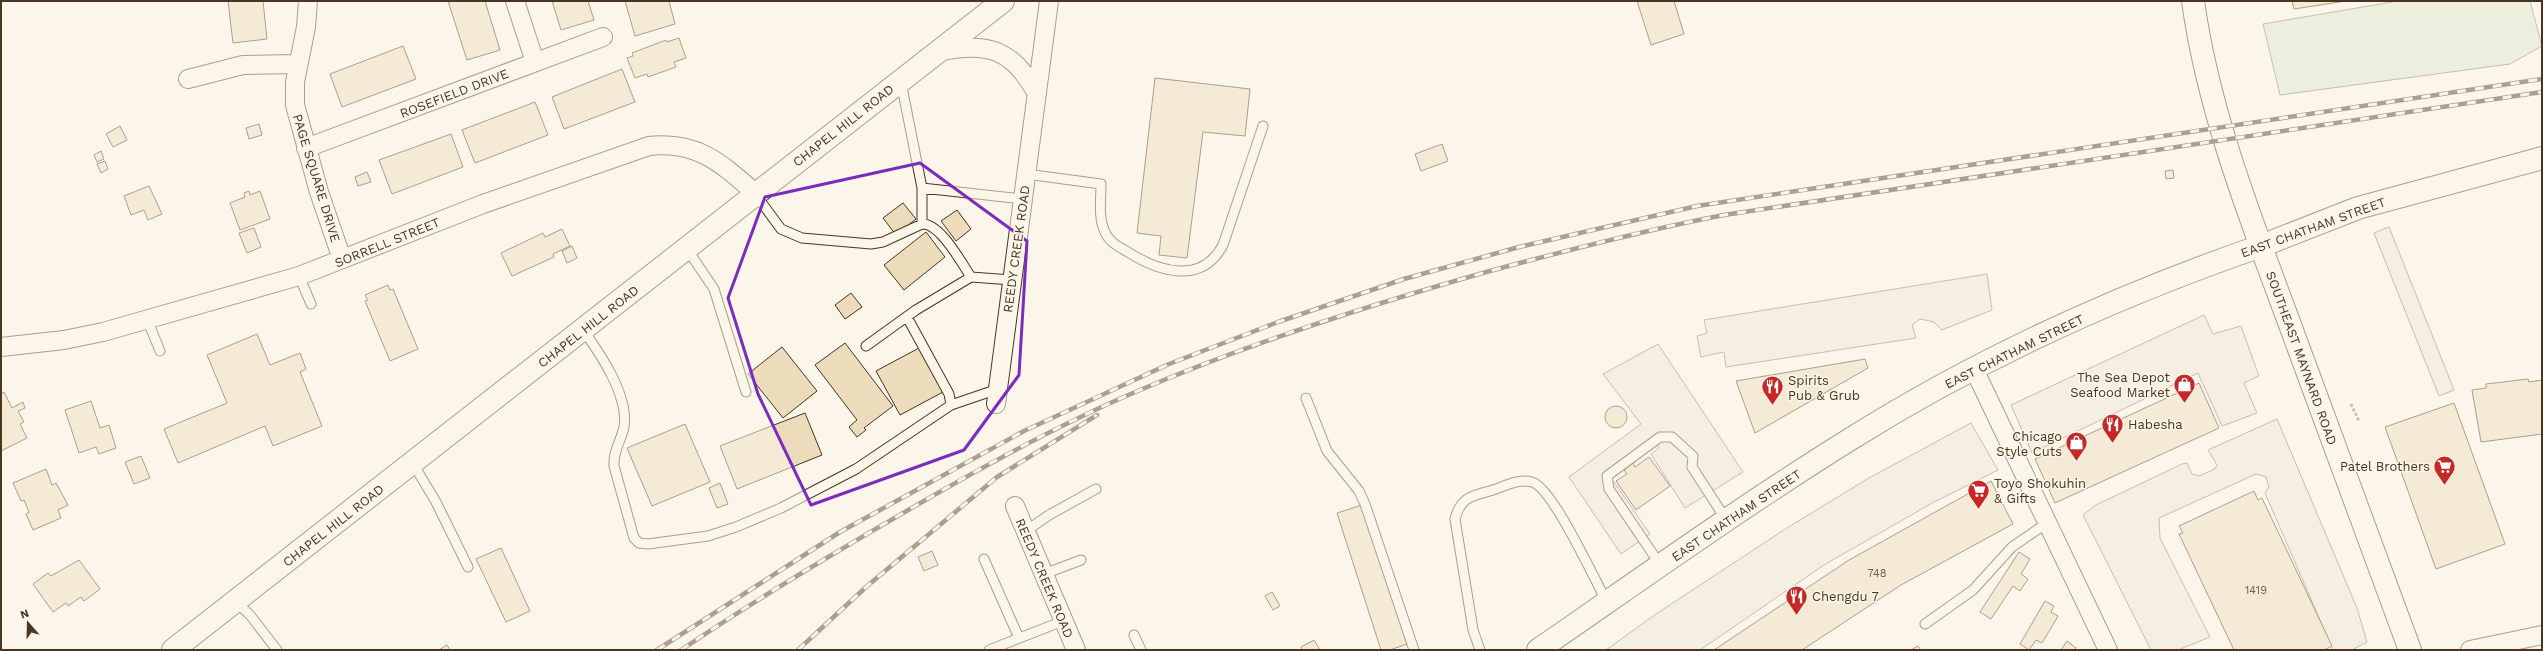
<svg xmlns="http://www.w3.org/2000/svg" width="2543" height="651" font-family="'Work Sans',sans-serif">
  <rect width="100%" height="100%" fill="#fbf6e9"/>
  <!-- green -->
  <path fill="#dce7d0" stroke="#887966" d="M 2398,1 L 2530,1 L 2542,46 L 2510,64 L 2280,95 L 2263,24 Z"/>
  <!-- parking -->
  <path fill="#ede7d9" stroke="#887966" d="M 2389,227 L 2454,390 L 2439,396 L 2374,233 Z
    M 1987,274 L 1992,310 L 1942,330 L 1934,322 L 1920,319 L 1912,325 L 1916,338 L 1726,367 L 1724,352 L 1701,357 L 1697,336 L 1707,333 L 1704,320 Z
    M 2204,315 L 2213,334 L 2241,326 L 2259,376 L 2244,383 L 2257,413 L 2222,426 L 2198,373 L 2032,453 L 2011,405 Z
    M 1658,344 L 1743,472 L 1685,508 L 1651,454 L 1659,448 L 1652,439 L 1607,472 L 1650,534 L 1621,554 L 1569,477 L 1641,424 L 1603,374 Z
    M 2277,419 L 2357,608 L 2367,642 L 2352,650 L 2333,650 L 2265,493 L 2269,487 L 2266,477 L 2256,474 L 2159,518 L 2160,538 L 2210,637 L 2178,650 L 2151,650 L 2083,515 L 2096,505 L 2182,464 L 2187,463 L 2192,474 L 2199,476 L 2215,469 L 2217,465 L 2208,450 Z
    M 1971,423 L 1998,470 L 1934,502 L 1824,565 L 1700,650 L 1606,650 L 1656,614 L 1790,526 L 1869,478 Z"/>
  <!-- building -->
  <path fill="#ecdcbc" stroke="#4a3520" d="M 228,1 L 263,1 L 267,39 L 233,43 Z
    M 448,1 L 485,1 L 500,50 L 467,60 Z
    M 552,1 L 588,1 L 594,20 L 561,30 Z
    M 625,1 L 669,1 L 675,24 L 635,36 Z
    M 1637,1 L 1674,1 L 1684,34 L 1651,45 Z
    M 2292,1 L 2346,1 L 2294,9 Z
    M 679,38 L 686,58 L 674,62 L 676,67 L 648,77 L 647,74 L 635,78 L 627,58 L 633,56 L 632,53 L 666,40 L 667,42 Z
    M 403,46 L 416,79 L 342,107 L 330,74 Z
    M 622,69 L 635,102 L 564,129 L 552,97 Z
    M 1155,78 L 1250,89 L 1245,136 L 1203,132 L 1187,258 L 1159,255 L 1161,236 L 1137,233 Z
    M 535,102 L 548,135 L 475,163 L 462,130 Z
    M 259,124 L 262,135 L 249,139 L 246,128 Z
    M 120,126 L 127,140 L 113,147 L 106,134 Z
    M 451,134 L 463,167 L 392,194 L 379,160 Z
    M 1442,144 L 1448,161 L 1421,171 L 1415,154 Z
    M 101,151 L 104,159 L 97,162 L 94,155 Z
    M 105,161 L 108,169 L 101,173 L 97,164 Z
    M 2173,170 L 2174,178 L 2166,179 L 2165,171 Z
    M 367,172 L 371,182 L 358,186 L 355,177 Z
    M 149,186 L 162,214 L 148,220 L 144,210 L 131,215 L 124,196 Z
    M 249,191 L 250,195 L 260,191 L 270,219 L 240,230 L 230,203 L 245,197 L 244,193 Z
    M 903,203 L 916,219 L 896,235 L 883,218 Z
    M 957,210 L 971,229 L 956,241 L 941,221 Z
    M 254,228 L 261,247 L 247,253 L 239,233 Z
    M 562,229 L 570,246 L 553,254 L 554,257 L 512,276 L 501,253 L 543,233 L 545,237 Z
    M 926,232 L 945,257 L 904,290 L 884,265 Z
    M 572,246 L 577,258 L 567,263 L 562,251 Z
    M 388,285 L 390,290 L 393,289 L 418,349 L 390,361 L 365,301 L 368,300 L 365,295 Z
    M 851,293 L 862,307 L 845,319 L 835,305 Z
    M 257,334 L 270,365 L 300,353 L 306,369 L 300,372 L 322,426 L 273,446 L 265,426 L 178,463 L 164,429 L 227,403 L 207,355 Z
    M 845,343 L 893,406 L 864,428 L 866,430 L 857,437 L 849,427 L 857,420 L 815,365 Z
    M 782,347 L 817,391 L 783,418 L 748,374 Z
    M 919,348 L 943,392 L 900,415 L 876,371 Z
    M 1865,359 L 1868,368 L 1755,433 L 1736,381 Z
    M 2528,379 L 2529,382 L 2542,380 L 2542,434 L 2481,442 L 2472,390 L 2486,388 L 2486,384 Z
    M 2199,383 L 2219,428 L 2055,503 L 2035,459 Z
    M 4,392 L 12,408 L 23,402 L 25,408 L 18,411 L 24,422 L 20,424 L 27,438 L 1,451 L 1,394 Z
    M 91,401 L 100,428 L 109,425 L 116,448 L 99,454 L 96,447 L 79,453 L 65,410 Z
    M 2454,403 L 2505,544 L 2436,569 L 2385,427 Z
    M1605 417a11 11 0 1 1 22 0a11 11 0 1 1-22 0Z
    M 805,413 L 822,455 L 737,489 L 720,446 Z
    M 685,424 L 710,482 L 652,506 L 627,448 Z
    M 141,456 L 150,478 L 134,484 L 125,462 Z
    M 1649,457 L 1670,486 L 1636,510 L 1616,481 L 1627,474 L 1624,470 L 1633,463 L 1635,467 Z
    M 46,469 L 52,485 L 56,483 L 68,505 L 58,510 L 61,518 L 33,530 L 26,514 L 29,512 L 24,500 L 21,501 L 13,483 Z
    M 1991,481 L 2013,524 L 1901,585 L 1802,650 L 1714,650 L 1849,560 Z
    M 720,483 L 728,504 L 717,508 L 709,488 Z
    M 2254,491 L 2258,500 L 2262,498 L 2332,646 L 2324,650 L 2234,650 L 2179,534 L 2183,533 L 2179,526 Z
    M 1362,505 L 1407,644 L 1390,650 L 1381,650 L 1337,513 Z
    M 501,548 L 530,611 L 506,622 L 476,559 Z
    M 932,551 L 938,565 L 924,571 L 918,557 Z
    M 2019,552 L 2030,559 L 2021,574 L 2028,579 L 2020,591 L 2013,586 L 1991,619 L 1980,612 Z
    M 79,560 L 100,589 L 84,601 L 81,597 L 68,606 L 66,603 L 53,612 L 33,584 L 48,573 L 51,576 Z
    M 1272,592 L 1280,606 L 1273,610 L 1265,596 Z
    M 2045,601 L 2054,606 L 2051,612 L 2058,616 L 2042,643 L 2036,640 L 2029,650 L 2020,644 Z
    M 1314,640 L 1320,650 L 1302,650 L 1301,647 Z
    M 2067,641 L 2076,648 L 2074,650 L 2061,650 Z
    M 447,645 L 450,650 L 439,650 Z
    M 1918,646 L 1921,650 L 1911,650 Z"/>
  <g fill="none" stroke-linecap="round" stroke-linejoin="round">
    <defs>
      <path id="lane" d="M 901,82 L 922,188 L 1022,199
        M 1026,174 L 1101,184 C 1101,199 1098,218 1105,232 C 1109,242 1119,247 1128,252 C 1159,272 1202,285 1223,245 L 1263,126
        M 756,195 L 781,229 L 802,238 L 871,244 L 883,242 L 922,224 C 940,223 961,262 971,277
        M 922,224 L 922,188
        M 687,249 L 714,289 L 746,392
        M 299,276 L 311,304
        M 147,319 L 160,351
        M 584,331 C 601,355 629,396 624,427 C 621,441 613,451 614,466 L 634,538 L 639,543 L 648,544 L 708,536 L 736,527 L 781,508 L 856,469 L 951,405 L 949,394 L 907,317
        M 866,346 L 916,310 L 971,277 L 1012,280
        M 1306,398 L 1327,451 L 1359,491 L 1365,504 L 1414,650
        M 951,405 L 998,389
        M 412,462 L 436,502 L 468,567
        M 1026,531 L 1049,515 L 1096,489
        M 984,559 L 1019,638
        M 1661,566 L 1609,489 L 1607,476 L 1660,437 L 1672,437 L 1693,456 L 1692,467 L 1727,521
        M 1044,574 L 1081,560
        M 235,601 L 250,615 L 277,650
        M 1925,624 L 1973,590 L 2012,547 L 2047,523
        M 1134,635 L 1141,650
        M 989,650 L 1063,621
        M 1480,650 L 1473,630 L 1455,519 C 1461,496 1473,496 1493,490 C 1505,486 1520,478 1532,482 C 1553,488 1594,579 1607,602"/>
      <path id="street" d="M 308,1 L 306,27 L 295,82 L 295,105 L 319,192 L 342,259
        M 515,1 L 535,62
        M 938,52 C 987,41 1013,49 1037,94
        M 188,79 L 243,65 L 298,64
        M 306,148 L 603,37
        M 1,347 L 64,340 L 103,332 L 299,276 L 483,204 L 649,146 C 698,141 721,163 755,193
        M 1974,369 L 2108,650
        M 996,404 L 1049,1
        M 1015,506 L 1076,650
        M 2470,650 L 2542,635"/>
      <path id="secondary" d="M 173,650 C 449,433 727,219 1003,1
        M 1538,650 C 1641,579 1743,506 1849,440 C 1976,360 2119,295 2261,246"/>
      <path id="primary" d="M 2193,1 C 2208,109 2248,212 2286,314 C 2327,426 2368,538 2410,650
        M 2261,246 L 2358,208 L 2542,158"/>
    </defs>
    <!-- lane casing -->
    <use href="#lane" stroke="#4a3520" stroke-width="11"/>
    <!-- street casing -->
    <use href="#street" stroke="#4a3520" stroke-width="20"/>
    <!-- secondary casing -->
    <use href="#secondary" stroke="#4a3520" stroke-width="24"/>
    <!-- primary casing -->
    <use href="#primary" stroke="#4a3520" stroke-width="24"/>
    <!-- path -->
    <path stroke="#7f6f5c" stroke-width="2.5" stroke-dasharray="3 2" stroke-linecap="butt" d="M 2351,404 L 2359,421"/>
    <!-- lane -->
    <use href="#lane" stroke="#fbf6e9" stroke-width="9"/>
    <!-- street -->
    <use href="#street" stroke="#fbf6e9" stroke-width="18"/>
    <!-- secondary -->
    <use href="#secondary" stroke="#fbf6e9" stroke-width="22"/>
    <!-- primary -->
    <use href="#primary" stroke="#fbf6e9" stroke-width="22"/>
    <defs>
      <path id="rail" d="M 657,650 L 840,532 L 1024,431 L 1169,364 L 1278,322 L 1404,279 L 1519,247 L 1697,206 L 2542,79
        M 681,650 C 755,600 832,554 910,509 C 982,467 1056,426 1133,393 C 1249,343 1369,305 1490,271 C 1568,250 1645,230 1724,215 L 2542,92
        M 798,650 L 866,587 L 997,477 L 1097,415"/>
    </defs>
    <!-- rail casing -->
    <use href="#rail" stroke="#4a3520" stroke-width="4.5"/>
    <!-- rail -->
    <use href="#rail" stroke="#fbf6e9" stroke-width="3" stroke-dasharray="9" stroke-linecap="butt"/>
  </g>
  <!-- marked area -->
  <path d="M0 0H2543V651H0ZM 920,163 L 1027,241 L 1019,375 L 964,450 L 811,505 L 758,394 L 728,298 L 765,197 Z" fill="#fbf6e9" fill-opacity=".55" fill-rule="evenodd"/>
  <path fill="none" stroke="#7b2cbf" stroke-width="3" stroke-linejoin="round" d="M 920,163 L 1027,241 L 1019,375 L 964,450 L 811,505 L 758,394 L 728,298 L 765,197 Z"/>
  <!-- icons -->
  <defs>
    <symbol id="shop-pin" viewBox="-11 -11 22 30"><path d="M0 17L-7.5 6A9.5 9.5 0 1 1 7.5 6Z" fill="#c62828" stroke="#fbf6e9"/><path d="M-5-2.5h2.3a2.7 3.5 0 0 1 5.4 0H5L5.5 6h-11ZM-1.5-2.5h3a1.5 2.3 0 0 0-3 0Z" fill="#fff"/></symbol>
    <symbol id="restaurant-pin" viewBox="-11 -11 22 30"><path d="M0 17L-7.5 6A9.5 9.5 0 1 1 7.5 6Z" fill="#c62828" stroke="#fbf6e9"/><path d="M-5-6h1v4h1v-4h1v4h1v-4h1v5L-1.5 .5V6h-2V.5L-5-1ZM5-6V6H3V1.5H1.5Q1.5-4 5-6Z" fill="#fff"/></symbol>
    <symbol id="supermarket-pin" viewBox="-11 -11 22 30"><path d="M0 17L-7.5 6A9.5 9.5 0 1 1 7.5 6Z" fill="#c62828" stroke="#fbf6e9"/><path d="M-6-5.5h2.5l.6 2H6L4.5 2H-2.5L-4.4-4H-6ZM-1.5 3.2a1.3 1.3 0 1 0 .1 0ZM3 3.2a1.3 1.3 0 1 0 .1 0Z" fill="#fff"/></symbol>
  </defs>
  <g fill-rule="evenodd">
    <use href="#shop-pin" x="2172" y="372" width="25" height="34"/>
    <use href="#restaurant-pin" x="1760" y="374" width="25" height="34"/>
    <use href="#restaurant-pin" x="2100" y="412" width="25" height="34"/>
    <use href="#shop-pin" x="2064" y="430" width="25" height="34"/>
    <use href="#supermarket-pin" x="2432" y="454" width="25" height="34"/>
    <use href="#supermarket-pin" x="1966" y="478" width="25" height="34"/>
    <use href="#restaurant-pin" x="1784" y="584" width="25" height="34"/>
  </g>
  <g text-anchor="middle" stroke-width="3" stroke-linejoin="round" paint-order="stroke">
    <!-- number labels -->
    <g font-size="11" fill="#725f47">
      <text x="1877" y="577">748</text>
      <text x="2256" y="594">1419</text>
    </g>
    <!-- street labels -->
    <g font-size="13" fill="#4a3520" stroke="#fbf6e9">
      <text transform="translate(454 93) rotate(-21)" y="5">ROSEFIELD DRIVE</text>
      <text transform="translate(843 125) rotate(-38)" y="5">CHAPEL HILL ROAD</text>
      <text transform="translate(317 178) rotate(73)" y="5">PAGE SQUARE DRIVE</text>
      <text transform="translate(2313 227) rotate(-20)" y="5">EAST CHATHAM STREET</text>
      <text transform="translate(387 242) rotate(-22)" y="5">SORRELL STREET</text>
      <text transform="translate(1016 249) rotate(-82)" y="5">REEDY CREEK ROAD</text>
      <text transform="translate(588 326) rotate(-38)" y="5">CHAPEL HILL ROAD</text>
      <text transform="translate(2014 351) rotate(-26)" y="5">EAST CHATHAM STREET</text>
      <text transform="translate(2302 358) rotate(70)" y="5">SOUTHEAST MAYNARD ROAD</text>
      <text transform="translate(1736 515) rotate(-34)" y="5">EAST CHATHAM STREET</text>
      <text transform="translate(333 525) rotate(-38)" y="5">CHAPEL HILL ROAD</text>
      <text transform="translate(1045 578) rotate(67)" y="5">REEDY CREEK ROAD</text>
    </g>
    <!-- poi labels -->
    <g font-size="13" fill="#4a3520" stroke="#fbf6e9" text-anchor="start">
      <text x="2170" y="382" text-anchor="end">The Sea Depot<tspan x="2170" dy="15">Seafood Market</tspan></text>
      <text x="1788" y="385">Spirits<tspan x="1788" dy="15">Pub &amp; Grub</tspan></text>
      <text x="2128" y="429">Habesha</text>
      <text x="2062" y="441" text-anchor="end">Chicago<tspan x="2062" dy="15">Style Cuts</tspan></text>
      <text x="2430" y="471" text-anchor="end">Patel Brothers</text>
      <text x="1994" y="488">Toyo Shokuhin<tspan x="1994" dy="15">&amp; Gifts</tspan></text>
      <text x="1812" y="601">Chengdu 7</text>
    </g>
  </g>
  <!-- border -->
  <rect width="2543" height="651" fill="none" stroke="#4a3520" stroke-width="4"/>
  <!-- north arrow -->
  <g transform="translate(28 623) rotate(340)" stroke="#fbf6e9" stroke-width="3" paint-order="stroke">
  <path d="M0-3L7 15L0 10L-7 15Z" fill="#4a3520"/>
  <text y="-6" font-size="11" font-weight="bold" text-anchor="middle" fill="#4a3520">N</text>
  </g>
</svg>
